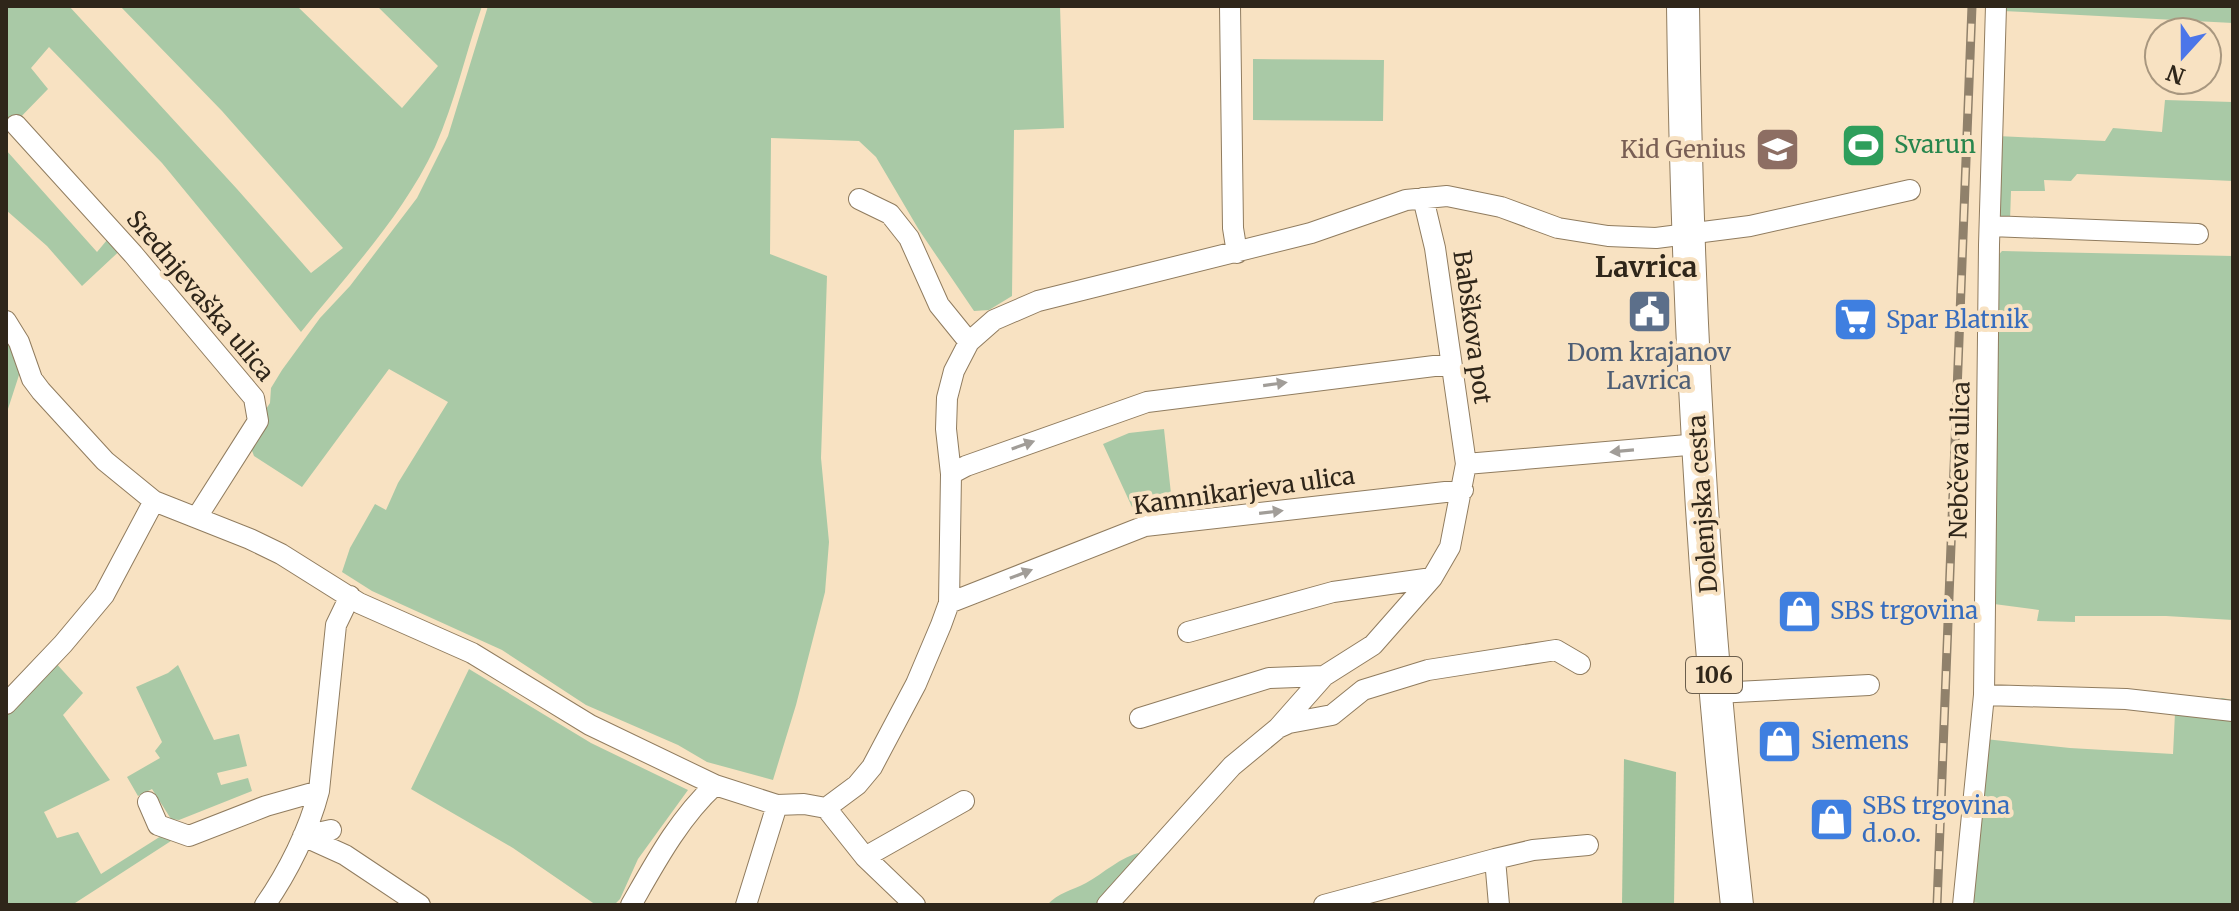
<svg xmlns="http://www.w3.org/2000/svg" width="2239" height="911" font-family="Merriweather,serif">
  <rect width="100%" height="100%" fill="#f8e2c2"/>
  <!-- green -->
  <path fill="#a9c9a6" d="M 6,6 L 69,6 L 237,189 L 311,273 L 343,248 L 222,111 L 120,6 L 297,6 L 402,108 L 438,66 L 377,6 L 482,6 C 466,52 455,102 435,147 C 402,217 349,272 301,332 L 162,163 L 49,47 L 31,68 L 48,89 L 12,126 L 127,244 L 82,286 L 47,246 L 6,210 L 6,150 L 97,252 L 107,240 L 6,130 Z
    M 488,6 L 1060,6 L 1064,128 L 1014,130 L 1012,296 L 989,310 L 974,311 L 919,230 L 876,157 L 859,141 L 771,138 L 770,254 L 827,276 L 821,458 L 829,542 L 825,592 L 796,705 L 773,780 L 707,762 L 678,745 L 586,705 L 502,650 L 372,591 L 342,572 L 350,548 L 375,504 L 386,510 L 398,483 L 448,402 L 389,369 L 302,487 L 254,456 L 251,448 L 243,444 L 270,403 L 271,388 L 282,370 L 320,318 L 350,286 L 417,198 L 448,136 Z
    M 2003,6 L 2233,6 L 2233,23 L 2003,11 Z
    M 1253,59 L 1384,60 L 1383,121 L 1253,120 Z
    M 2165,100 L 2233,102 L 2233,181 L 2077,174 L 2071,181 L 2044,180 L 2045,191 L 2011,191 L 2010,221 L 1996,220 L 1997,136 L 2105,141 L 2113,128 L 2162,132 Z
    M 2002,251 L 2233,256 L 2233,620 L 2166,616 L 2075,616 L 2075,622 L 2037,621 L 2039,610 L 1994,604 L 1995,259 Z
    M 6,335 L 20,372 L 7,412 L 6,411 Z
    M 1164,429 L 1172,503 L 1132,507 L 1103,444 L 1129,433 Z
    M 54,661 L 83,693 L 63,715 L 110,780 L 44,812 L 57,838 L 78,832 L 101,874 L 169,831 L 171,841 L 72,905 L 6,905 L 6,717 Z
    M 178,665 L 214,740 L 239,734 L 247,766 L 217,773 L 221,785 L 248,778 L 252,791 L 179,820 L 171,819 L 152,789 L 138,796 L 127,777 L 160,758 L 155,751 L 162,742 L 136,687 L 168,673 Z
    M 469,669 L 591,743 L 688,790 L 638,859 L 620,899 L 614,905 L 596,905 L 513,848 L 411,789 Z
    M 2222,698 L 2233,700 L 2233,905 L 1999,905 L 1969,902 L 1985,739 L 2070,748 L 2173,754 L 2175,713 Z
    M 1142,852 L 1095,905 L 1047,905 C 1059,892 1071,891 1086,883 C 1104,873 1120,857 1142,852 Z"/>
  <!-- forest -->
  <path fill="#a1c39d" d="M 1624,759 L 1676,772 L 1674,905 L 1622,905 Z"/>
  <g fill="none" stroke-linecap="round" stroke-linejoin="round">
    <defs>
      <path id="minor" d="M 1230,6 L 1233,228 L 1237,253
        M 16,125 L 133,254 L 254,398 L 258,421 L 197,517
        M 859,199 L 890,214 L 909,238 L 939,305 L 969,342
        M 1990,226 L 2198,234
        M 6,321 L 19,342 L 32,379 L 41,391 L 105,461 L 154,501 L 250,539 L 281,554 L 359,603 L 472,653 L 590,725 L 715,785 L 777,805 L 804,804 L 826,808
        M 1466,464 L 1699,444
        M 951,474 L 966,466 L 1147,402 L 1450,364
        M 949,603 L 1145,526 L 1463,490
        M 1188,632 L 1333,592 L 1432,578
        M 1716,693 L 1869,685
        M 1984,695 L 2126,699 L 2233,711
        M 6,704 L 63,644 L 104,595 L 154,501
        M 1140,718 L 1269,678 L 1324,676
        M 1278,728 L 1289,723 L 1332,715 L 1363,690 L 1428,670 L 1556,650 L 1580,664
        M 148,802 L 158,825 L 189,836 L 266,806 L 319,791
        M 826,808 L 857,785 L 872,767 L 916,684 L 941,625 L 949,603 L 951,474 L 946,429 L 947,398 L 954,371 L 969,342 L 994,320 L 1038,301 L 1311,233 L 1406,200 L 1447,196 L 1501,207 L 1558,228 L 1608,236 L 1656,238 L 1750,226 L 1910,190
        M 826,808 L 865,857 L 915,905
        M 331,830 L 303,836 L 345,855 L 420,905
        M 865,857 L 964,801
        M 1495,859 L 1499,905
        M 265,905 C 288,872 309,830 319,791 L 336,625 L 350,596
        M 631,905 C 655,863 679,818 715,785
        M 746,905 L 777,805
        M 1107,905 L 1232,766 L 1278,728 L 1324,676 L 1373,645 L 1432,578 L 1450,547 L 1466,464 L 1435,248 L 1423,198
        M 1324,905 L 1495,859 L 1533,850 L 1588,845
        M 1963,905 L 1984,695 L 1989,245 L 1996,6"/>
      <path id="primary" d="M 1683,6 C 1687,306 1703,607 1737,905"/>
    </defs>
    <!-- minor casing -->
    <use href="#minor" stroke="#907c5f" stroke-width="22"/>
    <!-- primary casing -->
    <use href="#primary" stroke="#907c5f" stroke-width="34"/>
    <!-- minor -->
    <use href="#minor" stroke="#fff" stroke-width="20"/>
    <!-- primary -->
    <use href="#primary" stroke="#fff" stroke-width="32"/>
    <defs>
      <path id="rail" d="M 1937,905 L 1972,6"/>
    </defs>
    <!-- rail casing -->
    <use href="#rail" stroke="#90816b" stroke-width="9"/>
    <!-- rail -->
    <use href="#rail" stroke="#f8e2c2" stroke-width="6" stroke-dasharray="18" stroke-linecap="butt"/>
  </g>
  <!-- one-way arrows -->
  <defs><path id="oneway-solid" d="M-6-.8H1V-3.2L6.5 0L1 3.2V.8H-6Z" transform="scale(2)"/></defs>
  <g fill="#a19d98">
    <use href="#oneway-solid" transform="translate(1275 384) rotate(-8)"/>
    <use href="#oneway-solid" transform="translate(1023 445) rotate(-19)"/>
    <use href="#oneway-solid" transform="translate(1622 451) rotate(175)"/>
    <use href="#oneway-solid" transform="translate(1271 512) rotate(-7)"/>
    <use href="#oneway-solid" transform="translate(1021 574) rotate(-21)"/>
  </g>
  <!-- icons -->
  <defs>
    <symbol id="stadium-square" viewBox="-11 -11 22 22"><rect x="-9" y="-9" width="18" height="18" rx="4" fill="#2e9e5b" stroke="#f8e2c2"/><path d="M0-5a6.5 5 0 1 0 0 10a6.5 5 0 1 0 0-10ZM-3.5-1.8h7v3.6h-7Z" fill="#fff"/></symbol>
    <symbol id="school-square" viewBox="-11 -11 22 22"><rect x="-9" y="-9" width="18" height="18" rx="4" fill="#8d6e63" stroke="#f8e2c2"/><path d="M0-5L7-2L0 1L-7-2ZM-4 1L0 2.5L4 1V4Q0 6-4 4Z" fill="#fff"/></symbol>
    <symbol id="civic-square" viewBox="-11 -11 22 22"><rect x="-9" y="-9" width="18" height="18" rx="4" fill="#5c6f8a" stroke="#f8e2c2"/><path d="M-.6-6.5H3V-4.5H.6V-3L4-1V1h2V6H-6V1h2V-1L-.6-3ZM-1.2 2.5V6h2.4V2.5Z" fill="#fff"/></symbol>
    <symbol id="supermarket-square" viewBox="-11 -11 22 22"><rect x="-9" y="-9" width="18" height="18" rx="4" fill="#3f7fe0" stroke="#f8e2c2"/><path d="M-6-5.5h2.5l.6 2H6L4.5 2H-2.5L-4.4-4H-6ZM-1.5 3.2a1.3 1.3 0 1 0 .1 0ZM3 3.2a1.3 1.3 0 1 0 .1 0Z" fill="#fff"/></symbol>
    <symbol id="shop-square" viewBox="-11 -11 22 22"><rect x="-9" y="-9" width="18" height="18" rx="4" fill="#3f7fe0" stroke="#f8e2c2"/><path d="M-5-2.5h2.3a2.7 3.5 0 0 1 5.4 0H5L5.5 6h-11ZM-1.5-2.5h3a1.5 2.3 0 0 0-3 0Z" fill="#fff"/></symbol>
  </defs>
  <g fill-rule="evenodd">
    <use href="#stadium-square" x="1838" y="120" width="51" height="51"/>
    <use href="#school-square" x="1752" y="124" width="51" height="51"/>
    <use href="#civic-square" x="1624" y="286" width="51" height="51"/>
    <use href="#supermarket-square" x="1830" y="294" width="51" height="51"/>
    <use href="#shop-square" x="1774" y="586" width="51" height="51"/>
    <use href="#shop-square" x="1754" y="716" width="51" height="51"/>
    <use href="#shop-square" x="1806" y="794" width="51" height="51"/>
  </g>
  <g text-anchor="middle" stroke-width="8" stroke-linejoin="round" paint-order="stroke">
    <!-- shield labels -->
    <rect fill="#f8e2c2" stroke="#6b5e4c" stroke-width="2" x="1686" y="657" width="56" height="36" rx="6"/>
    <g font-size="22" font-weight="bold" fill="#2f261a">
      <text x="1714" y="683">106</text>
    </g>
    <!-- leisure labels -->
    <g font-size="24" fill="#27864d" stroke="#f8e2c2" text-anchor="start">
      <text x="1894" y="153">Svarun</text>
    </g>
    <!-- education labels -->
    <g font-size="24" fill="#785e54" stroke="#f8e2c2" text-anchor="end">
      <text x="1746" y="158">Kid Genius</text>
    </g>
    <!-- street labels -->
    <g font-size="24" fill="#2f261a" stroke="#f8e2c2">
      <text transform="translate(200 296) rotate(50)" y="8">Srednjevaška ulica</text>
      <text transform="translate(1472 327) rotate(82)" y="8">Babškova pot</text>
      <text transform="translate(1960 460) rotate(-89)" y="8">Nebčeva ulica</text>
      <text transform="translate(1244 491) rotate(-8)" y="8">Kamnikarjeva ulica</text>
      <text transform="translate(1703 504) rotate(-94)" y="8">Dolenjska cesta</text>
    </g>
    <!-- shop labels -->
    <g font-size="24" fill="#366cbe" stroke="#f8e2c2" text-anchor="start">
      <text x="1886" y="328">Spar Blatnik</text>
      <text x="1830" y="619">SBS trgovina</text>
      <text x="1811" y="749">Siemens</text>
      <text x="1862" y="814">SBS trgovina<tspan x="1862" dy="28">d.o.o.</tspan></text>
    </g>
    <!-- service labels -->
    <g font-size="24" fill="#4e5e75" stroke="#f8e2c2">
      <text x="1649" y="361">Dom krajanov<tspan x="1649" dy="28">Lavrica</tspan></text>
    </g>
    <!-- quarter labels -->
    <g font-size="28" font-weight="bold" fill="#2f261a" stroke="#f8e2c2">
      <text x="1646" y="277">Lavrica</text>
    </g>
  </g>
  <!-- border -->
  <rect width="2239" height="911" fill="none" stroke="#2f261a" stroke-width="16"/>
  <!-- north arrow -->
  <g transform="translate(2183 56) rotate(201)"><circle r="38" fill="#f8e2c2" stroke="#a8977f" stroke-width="2"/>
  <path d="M0-6L14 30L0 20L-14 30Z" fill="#4c76e9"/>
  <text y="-12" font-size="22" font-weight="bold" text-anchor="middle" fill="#2f261a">N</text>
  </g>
</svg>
